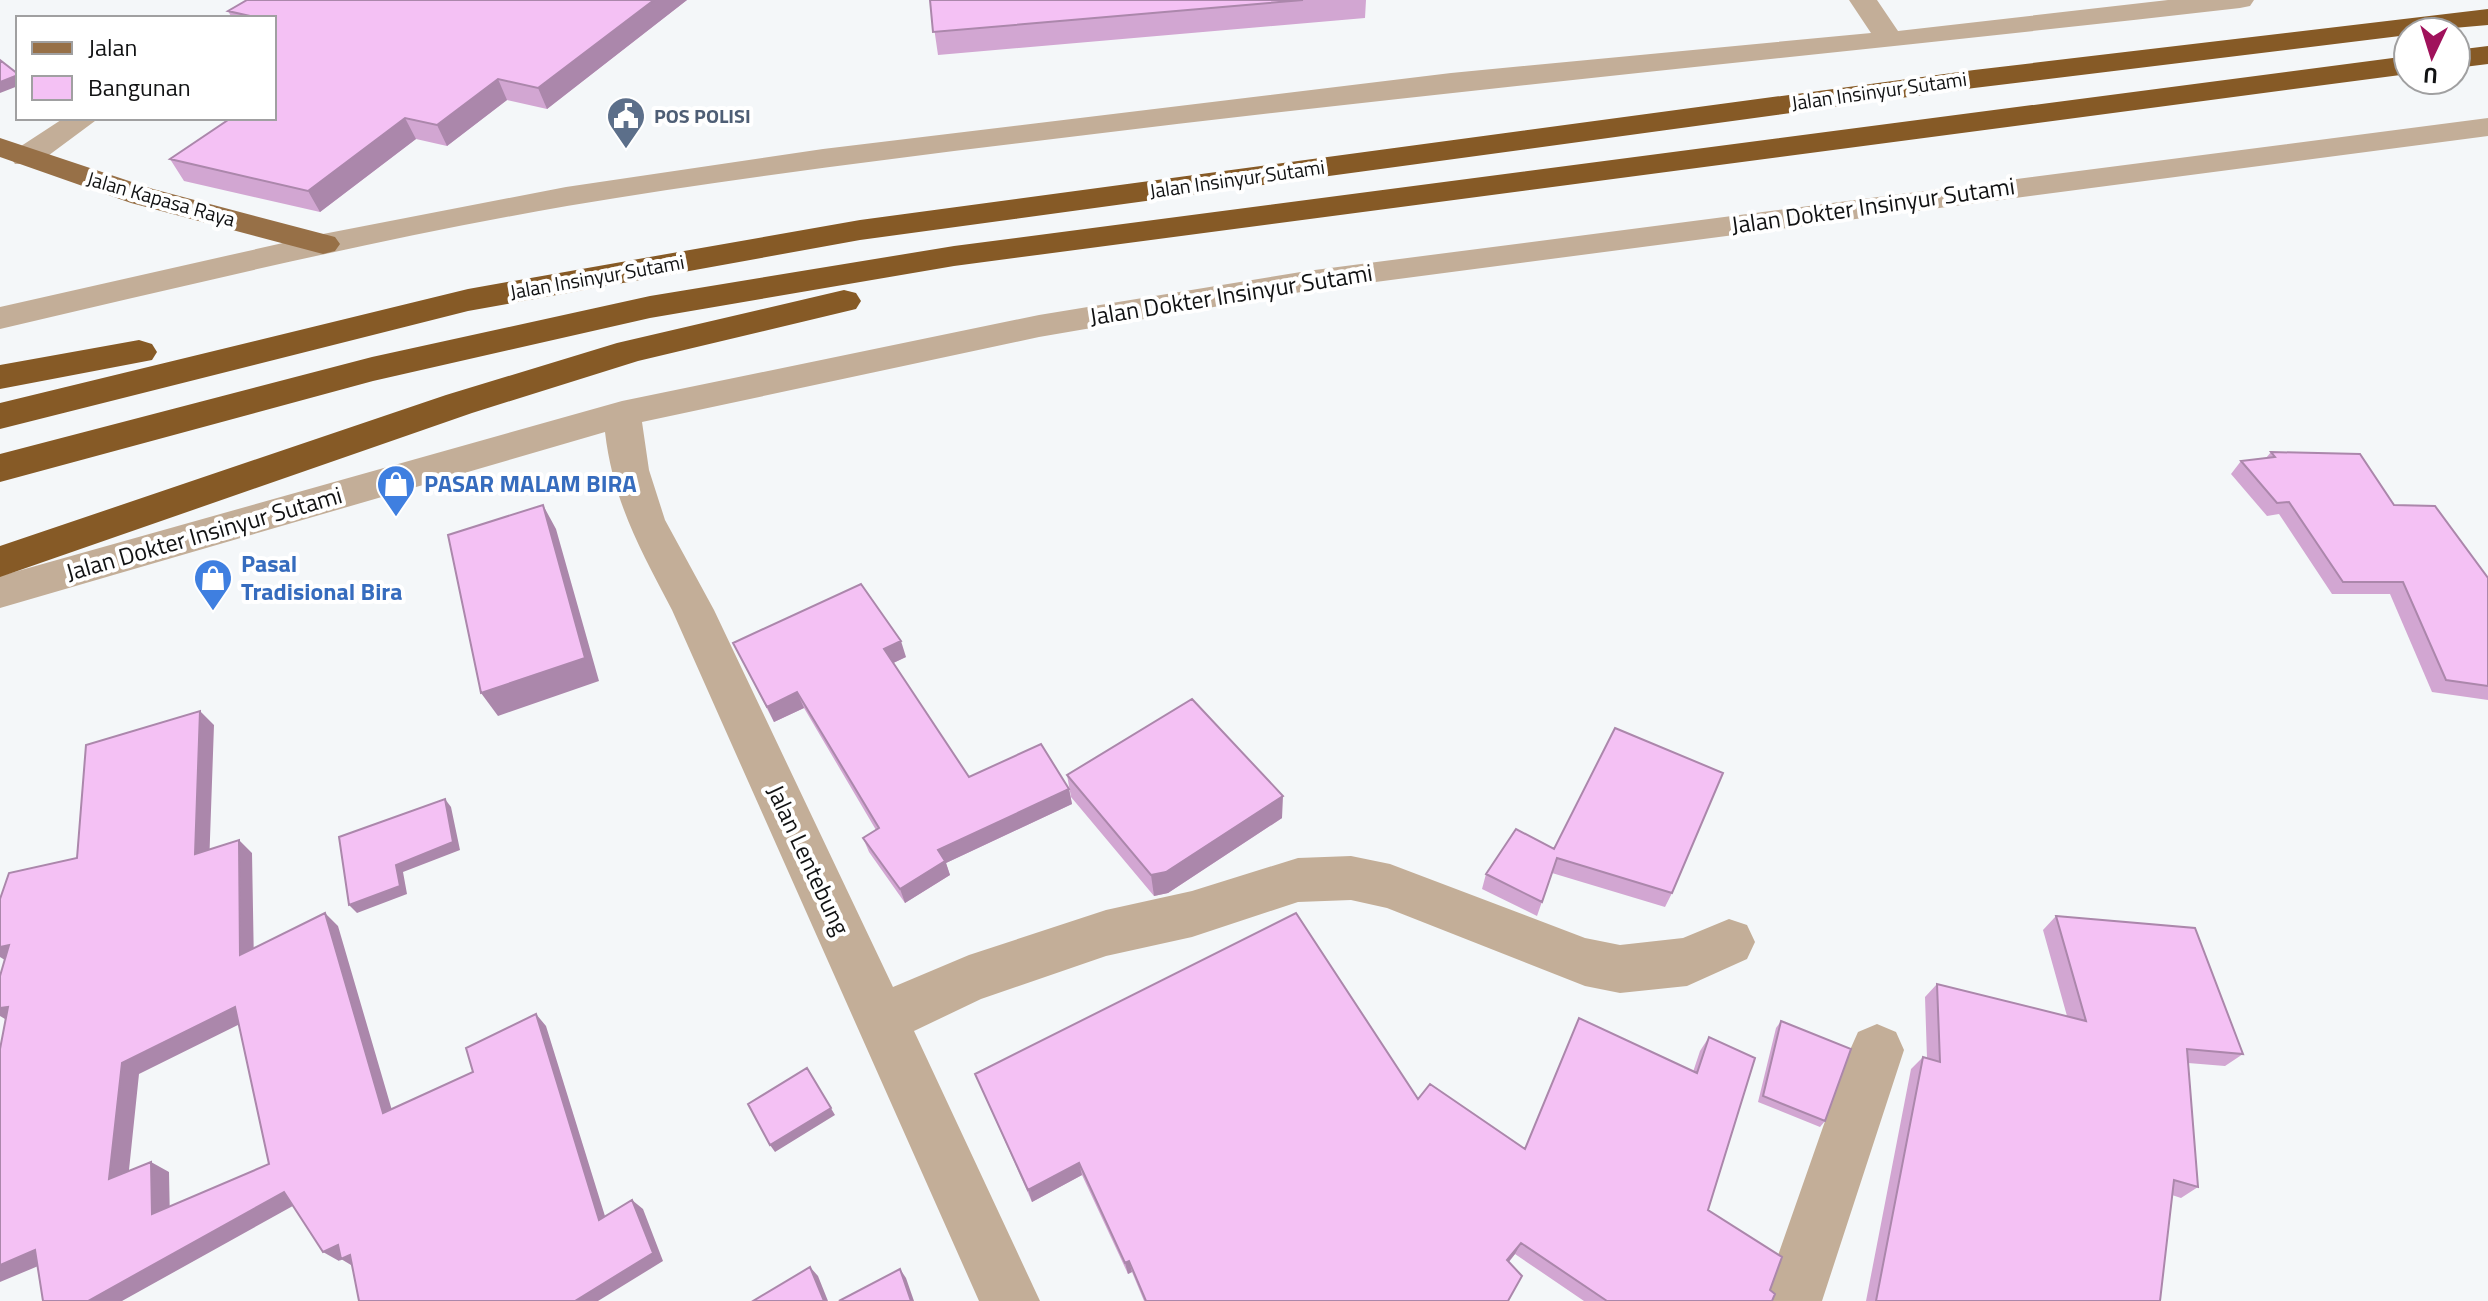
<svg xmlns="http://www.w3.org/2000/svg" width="2488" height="1301" font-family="'Titillium Web',sans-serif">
  <rect width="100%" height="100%" fill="#f4f7f9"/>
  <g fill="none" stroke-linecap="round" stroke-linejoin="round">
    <!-- minor -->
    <path fill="#c3ae98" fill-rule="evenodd" d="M 1849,0 L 1877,0 L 1898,31 L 2168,0 L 2254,0 L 2250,6 L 2240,8 C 1855,52 1470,88 1086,135 C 913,156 739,177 567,206 C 377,239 188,285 0,329 L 0,307 L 323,234 L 566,187 L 823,149 L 1451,73 L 1871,33 Z
      M 64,118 L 99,118 L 37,164 L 15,164 L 10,157 L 15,150 Z
      M 2488,118 L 2488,136 L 1307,291 L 1039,337 L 642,422 L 649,470 L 665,520 L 714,610 L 893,987 L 969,955 L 1106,910 L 1192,891 L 1298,858 L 1351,856 L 1390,864 L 1585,938 L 1620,945 L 1683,938 L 1729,919 L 1747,925 L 1755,942 L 1747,959 L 1687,986 L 1620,993 L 1585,986 L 1387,908 L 1351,900 L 1298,902 L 1192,937 L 1106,956 L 981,999 L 914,1031 L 1040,1301 L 979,1301 L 672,610 C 640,549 613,501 605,432 L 0,608 L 0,576 L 622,401 L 1039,315 L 1307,271 Z
      M 1877,1024 L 1896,1032 L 1904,1050 L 1822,1301 L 1762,1301 L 1850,1050 L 1858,1032 Z"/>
    <!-- major -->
    <path fill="#977047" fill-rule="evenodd" d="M 0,138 L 153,189 L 335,237 L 340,244 L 335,251 L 323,254 L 131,203 L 0,157 Z"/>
    <!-- highway -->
    <path fill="#865a26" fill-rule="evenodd" d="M 2488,9 L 2488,25 L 2408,32 L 2408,35 L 1974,88 L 860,240 L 468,311 L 0,429 L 0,403 L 468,289 L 860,220 L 1974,70 Z
      M 2488,46 L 2488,64 L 2456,68 L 2456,50 Z
      M 2408,56 L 2408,74 L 954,266 L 650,318 L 373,381 L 0,482 L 0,454 L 372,357 L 650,296 L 954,246 Z
      M 844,290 L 856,293 L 861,301 L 856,309 L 638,361 L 472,413 L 0,577 L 0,546 L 446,395 L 617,343 Z
      M 139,340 L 152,344 L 157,352 L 152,360 L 0,389 L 0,365 Z"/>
  </g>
  <!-- wall -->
  <path fill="#d2a6d2" d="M 247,0 L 687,0 L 547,109 L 507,100 L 447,146 L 416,139 L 320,212 L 184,181 L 170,159 L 274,118 L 274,18 L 232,18 L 228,11 Z
    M 930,0 L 1366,0 L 1365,18 L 938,55 Z
    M 2271,452 L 2394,505 L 2488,578 L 2488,700 L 2432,692 L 2390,594 L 2332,594 L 2279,514 L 2267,516 L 2231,474 L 2241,461 L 2266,458 Z
    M 733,643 L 906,657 L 893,663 L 969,777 L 1069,789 L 1072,804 L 946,863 L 950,875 L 905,903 L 869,852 L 863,838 L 876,830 L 804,708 L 774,722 Z
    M 1067,775 L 1282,818 L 1168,893 L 1154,896 L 1071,797 Z
    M 1554,849 L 1672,893 L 1665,907 L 1552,873 L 1537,916 L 1482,889 L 1486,874 Z
    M 2056,916 L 2243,1054 L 2225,1066 L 2188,1063 L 2198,1187 L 2181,1198 L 2172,1195 L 2160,1301 L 1866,1301 L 1911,1069 L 1923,1057 L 1927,1058 L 1925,997 L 1937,984 L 2067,1016 L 2043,930 Z
    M 1781,1021 L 1825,1121 L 1820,1127 L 1758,1102 L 1776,1028 Z
    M 1709,1037 L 1708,1210 L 1770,1290 L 1772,1301 L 1584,1301 L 1515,1254 L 1509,1262 L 1508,1301 L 1144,1301 L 1132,1272 L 1128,1274 L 1082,1175 L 1032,1202 L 975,1074 L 1418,1099 L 1524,1149 L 1693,1072 L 1700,1051 Z"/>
  <!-- shaded-wall -->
  <path fill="#ab87ab" d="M 654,0 L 687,0 L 547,109 L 538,88 Z
    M 18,75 L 18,86 L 0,93 L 0,82 Z
    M 498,79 L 507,100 L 447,146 L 437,125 Z
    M 405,118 L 416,139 L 320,212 L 308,191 Z
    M 543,505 L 556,529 L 599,681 L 498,716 L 481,693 Z
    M 901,641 L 906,657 L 889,665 L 884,649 Z
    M 797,692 L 804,708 L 774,722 L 767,707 Z
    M 200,711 L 214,725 L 209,867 L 195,854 Z
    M 1069,789 L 1072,804 L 946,863 L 950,875 L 905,903 L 900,889 L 938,850 Z
    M 1283,796 L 1282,818 L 1168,893 L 1154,896 L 1151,875 Z
    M 445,799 L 451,807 L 460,850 L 403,872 L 407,894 L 357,913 L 349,905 L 396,865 Z
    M 239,840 L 252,853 L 254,967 L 240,955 Z
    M 325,913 L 338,926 L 396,1124 L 383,1113 Z
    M 9,945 L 8,962 L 0,957 L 0,947 Z
    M 8,1007 L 10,1022 L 0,1016 L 0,1008 Z
    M 235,1007 L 250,1019 L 139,1074 L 127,1189 L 109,1179 L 122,1063 Z
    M 536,1014 L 546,1026 L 609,1229 L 599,1220 Z
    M 807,1068 L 835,1115 L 775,1152 L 770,1145 Z
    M 151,1162 L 169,1172 L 170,1223 L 152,1214 Z
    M 1079,1163 L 1082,1175 L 1032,1202 L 1028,1190 Z
    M 284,1192 L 300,1202 L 122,1301 L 88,1301 Z
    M 632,1200 L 643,1209 L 663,1261 L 598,1301 L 575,1301 Z
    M 1521,1243 L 1515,1254 L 1501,1271 L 1507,1260 Z
    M 338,1245 L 350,1255 L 356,1268 L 341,1259 L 339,1261 L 323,1252 Z
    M 35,1250 L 55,1259 L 0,1282 L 0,1265 Z
    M 1129,1261 L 1132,1272 L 1128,1274 L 1125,1263 Z
    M 810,1267 L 818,1276 L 828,1301 L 824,1301 Z
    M 900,1269 L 906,1278 L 914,1301 L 911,1301 Z"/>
  <!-- building -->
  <path fill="#f4c1f4" stroke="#ab87ab" stroke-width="2" fill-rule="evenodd" d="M 247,0 L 654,0 L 538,88 L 498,79 L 437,125 L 405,118 L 308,191 L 170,159 L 231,118 L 274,118 L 274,18 L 247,18 L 250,16 L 228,11 Z
    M 930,0 L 1303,0 L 933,32 Z
    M 0,60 L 18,74 L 18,75 L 0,82 Z
    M 2271,452 L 2360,454 L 2394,505 L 2435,506 L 2488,578 L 2488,686 L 2446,680 L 2403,582 L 2343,582 L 2289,502 L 2277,503 L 2241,461 L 2275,457 Z
    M 543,505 L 585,658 L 481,693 L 448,535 Z
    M 861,584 L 901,641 L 884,649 L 969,777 L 1041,744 L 1069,789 L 938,850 L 945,861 L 900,889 L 863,838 L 879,828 L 797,692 L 767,707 L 733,643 Z
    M 1192,699 L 1283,796 L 1166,872 L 1151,875 L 1067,775 Z
    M 200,711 L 195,854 L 239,840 L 240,955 L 325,913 L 383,1113 L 473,1072 L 466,1048 L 536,1014 L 599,1220 L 632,1200 L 653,1253 L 575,1301 L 359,1301 L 350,1255 L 341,1259 L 338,1245 L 323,1252 L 284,1192 L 88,1301 L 43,1301 L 35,1250 L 0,1265 L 0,1049 L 8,1007 L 0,1008 L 0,976 L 9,945 L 0,947 L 0,899 L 9,873 L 77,858 L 86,745 ZM 235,1007 L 269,1164 L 152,1214 L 151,1162 L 109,1179 L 122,1063 Z
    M 1615,728 L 1723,773 L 1672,893 L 1557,858 L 1542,902 L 1486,874 L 1516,829 L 1554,849 Z
    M 445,799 L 453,842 L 396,865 L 400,886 L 349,905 L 339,837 Z
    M 1296,913 L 1418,1099 L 1430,1084 L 1525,1149 L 1579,1018 L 1697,1073 L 1709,1037 L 1755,1058 L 1708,1210 L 1782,1257 L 1770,1290 L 1775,1294 L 1772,1301 L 1607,1301 L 1521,1243 L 1507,1260 L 1522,1276 L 1508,1301 L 1146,1301 L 1129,1261 L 1125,1263 L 1079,1163 L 1028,1190 L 975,1074 Z
    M 2056,916 L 2195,928 L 2243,1054 L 2187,1049 L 2198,1187 L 2174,1180 L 2160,1301 L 1876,1301 L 1923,1057 L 1940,1062 L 1937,984 L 2086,1021 Z
    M 1781,1021 L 1851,1049 L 1825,1121 L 1763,1096 Z
    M 807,1068 L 831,1108 L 770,1145 L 748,1104 Z
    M 810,1267 L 824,1301 L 753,1301 Z
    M 900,1269 L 911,1301 L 839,1301 Z"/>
  <!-- icons -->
  <defs>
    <symbol id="civic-pin" viewBox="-11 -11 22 30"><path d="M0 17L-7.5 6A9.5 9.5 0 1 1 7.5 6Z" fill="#5c6f8a" stroke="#fff"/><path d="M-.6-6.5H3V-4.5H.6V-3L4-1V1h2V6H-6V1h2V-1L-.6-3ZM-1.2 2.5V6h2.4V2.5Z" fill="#fff"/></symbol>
    <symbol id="shop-pin" viewBox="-11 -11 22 30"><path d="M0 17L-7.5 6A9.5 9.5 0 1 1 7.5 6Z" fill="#3f7fe0" stroke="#fff"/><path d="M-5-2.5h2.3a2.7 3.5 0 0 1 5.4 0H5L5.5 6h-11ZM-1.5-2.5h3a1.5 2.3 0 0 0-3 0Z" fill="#fff"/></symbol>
  </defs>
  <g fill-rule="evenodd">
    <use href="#civic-pin" x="604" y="94" width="44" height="60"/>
    <use href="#shop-pin" x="374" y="462" width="44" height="60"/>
    <use href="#shop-pin" x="191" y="556" width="44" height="60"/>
  </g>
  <g text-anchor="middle" stroke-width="8" stroke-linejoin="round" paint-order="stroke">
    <!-- far-street labels -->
    <g font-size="20" fill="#111213" stroke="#fff">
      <text transform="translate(1879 91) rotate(-8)" y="7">Jalan Insinyur Sutami</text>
      <text transform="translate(1237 179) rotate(-8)" y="7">Jalan Insinyur Sutami</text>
      <text transform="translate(161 199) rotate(16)" y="7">Jalan Kapasa Raya</text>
      <text transform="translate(597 277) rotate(-10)" y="7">Jalan Insinyur Sutami</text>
    </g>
    <!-- far-service labels -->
    <g font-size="20" font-weight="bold" fill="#4e5e75" stroke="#fff" text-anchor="start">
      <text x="654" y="123">POS POLISI</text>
    </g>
    <!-- street labels -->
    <g font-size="24" fill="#111213" stroke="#fff">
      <text transform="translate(1873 206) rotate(-8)" y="8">Jalan Dokter Insinyur Sutami</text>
      <text transform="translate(1231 295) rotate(-9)" y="8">Jalan Dokter Insinyur Sutami</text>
      <text transform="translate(204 534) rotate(-16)" y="8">Jalan Dokter Insinyur Sutami</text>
      <text transform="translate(808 860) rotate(65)" y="8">Jalan Lentebung</text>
    </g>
    <!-- shop labels -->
    <g font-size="24" font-weight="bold" fill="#366cbe" stroke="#fff" text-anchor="start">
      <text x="424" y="492">PASAR MALAM BIRA</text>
      <text x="241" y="572">Pasal<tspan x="241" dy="28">Tradisional Bira</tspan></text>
    </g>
  </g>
  <!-- legend -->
  <rect x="16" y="16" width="260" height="104" fill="#ffffff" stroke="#a0a0a1" stroke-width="2"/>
  <rect x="32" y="42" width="40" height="12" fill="#977047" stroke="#a0a0a1" stroke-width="2"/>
  <text x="88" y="56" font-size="24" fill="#111213">Jalan</text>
  <rect x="32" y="76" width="40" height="24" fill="#f4c1f4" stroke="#a0a0a1" stroke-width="2"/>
  <text x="88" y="96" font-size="24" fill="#111213">Bangunan</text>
  <!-- north arrow -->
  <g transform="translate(2432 56) rotate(184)"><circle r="38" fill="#ffffff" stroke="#a0a0a1" stroke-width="2"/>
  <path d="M0-6L14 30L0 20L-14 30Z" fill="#a0125b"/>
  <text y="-12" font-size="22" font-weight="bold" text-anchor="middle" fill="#111213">U</text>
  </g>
</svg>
